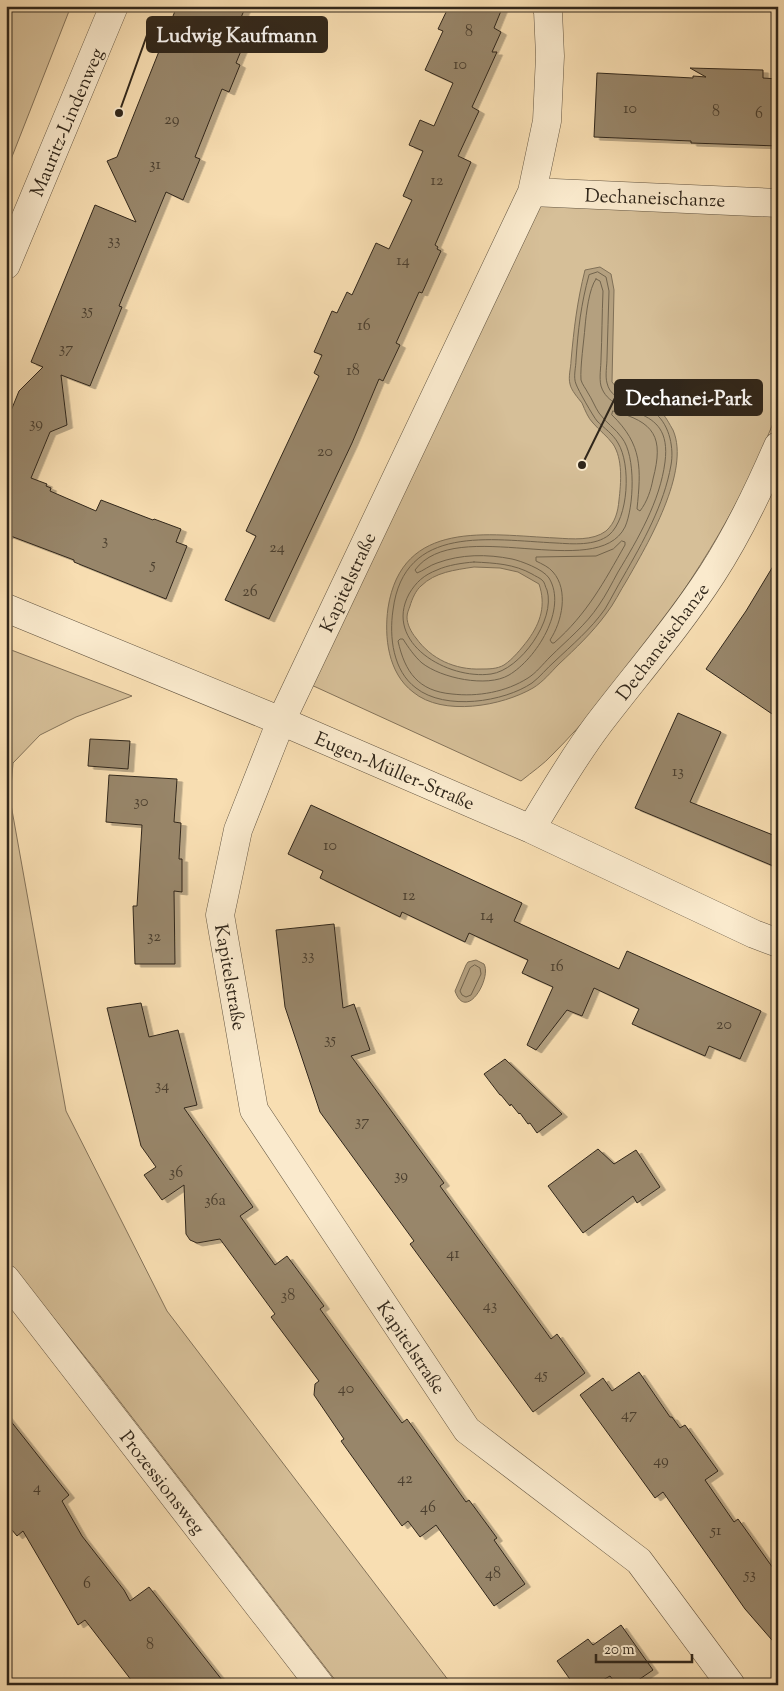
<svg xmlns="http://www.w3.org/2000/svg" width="784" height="1691" font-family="'Sorts Mill Goudy',serif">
  <defs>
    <filter id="shadow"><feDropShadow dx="5.5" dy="3" stdDeviation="0" flood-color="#0004"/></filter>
  </defs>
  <rect width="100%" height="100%" fill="#f8deb2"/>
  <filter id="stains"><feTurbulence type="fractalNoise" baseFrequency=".004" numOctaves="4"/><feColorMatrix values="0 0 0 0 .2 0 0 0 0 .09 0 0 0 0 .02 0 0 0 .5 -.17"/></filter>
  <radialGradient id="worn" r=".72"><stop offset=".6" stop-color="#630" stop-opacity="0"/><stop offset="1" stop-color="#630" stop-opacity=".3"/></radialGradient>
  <!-- green -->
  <path fill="#d6bf98" stroke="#84735a" d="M 6,6 L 71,6 L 6,172 Z
    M 536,203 L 778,210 L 778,410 C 746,497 697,576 641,650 C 614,686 585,722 553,754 C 544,764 532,772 521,781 L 307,683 Z
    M 6,648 L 132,696 L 76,717 L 40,735 L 13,763 L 10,799 L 66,1111 L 167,1311 L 452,1685 L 339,1685 L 94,1368 L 6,1259 Z"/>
  <!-- water -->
  <path fill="#b4a07f" stroke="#807057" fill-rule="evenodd" d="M 600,267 L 611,274 L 614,290 L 612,382 C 623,397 634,398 650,406 C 651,406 660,410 660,411 C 665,415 670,425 673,430 C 691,471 647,545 627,580 C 620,591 614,604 606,614 C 592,633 576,648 559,664 C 551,672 543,682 533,688 C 502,706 443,717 413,692 C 388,673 384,637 388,608 C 402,518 488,535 556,538 C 572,539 593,541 606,531 C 615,523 618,512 619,500 C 621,483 623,459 613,444 C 607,436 599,430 593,423 C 588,418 585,410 582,403 C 578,398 571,390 570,384 C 568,377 571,367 571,361 C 574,328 577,302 585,270 ZM 474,567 L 500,568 L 518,572 L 539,584 C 546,605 541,622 528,640 C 521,649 513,659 504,665 C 497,669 489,669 481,669 C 455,670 431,659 416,638 C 411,632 407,624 407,617 C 407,613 409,609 410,606 C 412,599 416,590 421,586 C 435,572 455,570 474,567 Z
    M 476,960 L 484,964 C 492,978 466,1023 455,991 L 466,965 L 468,962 Z"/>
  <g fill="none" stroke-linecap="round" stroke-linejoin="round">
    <!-- shore -->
    <path stroke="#72644d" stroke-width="1" d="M 598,272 L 606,277 L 609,291 C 608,313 608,336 607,358 C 607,365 605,376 607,383 C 612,405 642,402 656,414 C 670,426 674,449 671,465 C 664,505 643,542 623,577 C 617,587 611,599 605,609 C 591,629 572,645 554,662 C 547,668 540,677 532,683 C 504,702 445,711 416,688 C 393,671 389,637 393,610 C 404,523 491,540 556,543 C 573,544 595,546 609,535 C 629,518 631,464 618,443 C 613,434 604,428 597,421 C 593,416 578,390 576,384 C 573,377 576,367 576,360 C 578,330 581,304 589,275 Z
      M 596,279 L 600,281 L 603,291 C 602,314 602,337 601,359 C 601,367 599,378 601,386 C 612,421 673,400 665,462 C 660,501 638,539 618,572 C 612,583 606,595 599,605 C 586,625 567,640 550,657 C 543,664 536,673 528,678 C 506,692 478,697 452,694 C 418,691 405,672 398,641 L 400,639 L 403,639 C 408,647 415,657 422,663 C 441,678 487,688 509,675 C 536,659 568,609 549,578 C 543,569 521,561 512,559 C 487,554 461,554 437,563 C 430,565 423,571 417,573 L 415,570 C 456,514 597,583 625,527 C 634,507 636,456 622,438 C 616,429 605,422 599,413 C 595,407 592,399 588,393 C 586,389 582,384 581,380 C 580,367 584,340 585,327 C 586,315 589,288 596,279 Z
      M 613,411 C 655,422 664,437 653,479 C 651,490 647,502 640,511 L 637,509 C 641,469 643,445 612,415 Z
      M 622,541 L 625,542 L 625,545 C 604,582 587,614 554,643 L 552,643 L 550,640 C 562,622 569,590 553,572 C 549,567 542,564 536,561 L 536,557 L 596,556 L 613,549 Z
      M 474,562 C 495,563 514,564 532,574 C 535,576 540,578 542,580 C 545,582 545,587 547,590 C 556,620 520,670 491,674 C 448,680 383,643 409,594 C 416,582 424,575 437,570 C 448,565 462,563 474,562 Z
      M 475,965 L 480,968 L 481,974 L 471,995 L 466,997 L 462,995 L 460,991 L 470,968 Z"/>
  </g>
  <!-- building -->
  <path fill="#98866a" stroke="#31271b" filter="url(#shadow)" d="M 177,6 L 246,6 L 236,29 L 248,34 L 236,63 L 240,65 L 229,92 L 222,89 L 195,157 L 200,159 L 183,200 L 166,192 L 119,306 L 122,307 L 90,386 L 61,375 L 67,425 L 50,432 L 31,478 L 47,484 L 46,486 L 51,488 L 50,491 L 96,511 L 101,500 L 153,520 L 154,519 L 181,529 L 176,542 L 187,546 L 166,599 L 74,562 L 74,560 L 8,535 L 6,536 L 6,423 L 19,391 L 43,367 L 31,362 L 95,205 L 136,222 L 107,161 L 117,157 Z
    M 449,6 L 503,6 L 494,28 L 501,32 L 492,52 L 497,52 L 472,107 L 479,111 L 458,156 L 471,162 L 435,245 L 438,247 L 437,249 L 441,251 L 422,293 L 419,292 L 396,343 L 400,345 L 383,381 L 379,379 L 352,443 L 269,619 L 225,600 L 256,536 L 246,531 L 319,376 L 314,373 L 322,355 L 314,352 L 332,311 L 337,313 L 347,292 L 352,295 L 376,243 L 389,249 L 412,200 L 403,196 L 423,151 L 409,145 L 420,120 L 434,126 L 453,83 L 425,70 L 443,31 L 438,29 Z
    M 690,68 L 763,70 L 763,78 L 778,79 L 778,146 L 691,143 L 691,141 L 594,137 L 597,73 L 693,78 L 693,76 L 706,77 Z
    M 778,558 L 778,718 L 706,669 L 746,611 Z
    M 678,713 L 721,732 L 690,802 L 778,837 L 778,868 L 635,808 Z
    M 90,739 L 130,741 L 128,769 L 88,766 Z
    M 109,775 L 177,779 L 174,822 L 181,823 L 179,859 L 182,859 L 182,892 L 174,891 L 175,964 L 135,964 L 133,906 L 137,906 L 142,825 L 106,822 Z
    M 311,805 L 522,903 L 514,921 L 619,969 L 627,951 L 761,1011 L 740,1059 L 709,1046 L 705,1056 L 632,1024 L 639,1009 L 594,988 L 582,1016 L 567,1010 L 536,1050 L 527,1045 L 553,987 L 522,973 L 528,960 L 469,933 L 465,942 L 402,912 L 400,917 L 320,878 L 323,871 L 288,854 Z
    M 334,924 L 343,1008 L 354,1004 L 370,1050 L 351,1056 L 444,1183 L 440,1186 L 551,1339 L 557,1334 L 585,1373 L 533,1412 L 410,1244 L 414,1241 L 320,1112 L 285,1007 L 276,930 Z
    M 141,1003 L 149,1037 L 178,1030 L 197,1105 L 184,1108 L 253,1207 L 240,1216 L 275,1265 L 287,1256 L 324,1306 L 320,1309 L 402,1423 L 407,1419 L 466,1502 L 469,1500 L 497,1538 L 494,1540 L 525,1584 L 494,1606 L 436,1525 L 420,1537 L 408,1521 L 402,1526 L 341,1441 L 344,1439 L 314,1395 L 315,1384 L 319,1381 L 271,1317 L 275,1314 L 220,1239 L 197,1243 L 190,1240 L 186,1234 L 184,1185 L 162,1200 L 144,1175 L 156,1167 L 141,1146 L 107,1008 Z
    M 505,1059 L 562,1114 L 537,1133 L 530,1123 L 528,1124 L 520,1113 L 519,1114 L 511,1104 L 510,1106 L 501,1095 L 500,1095 L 484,1074 Z
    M 598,1149 L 614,1164 L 636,1150 L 660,1187 L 637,1203 L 633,1196 L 583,1233 L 548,1186 Z
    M 639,1372 L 670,1417 L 672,1417 L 680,1428 L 685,1425 L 718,1471 L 705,1480 L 734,1522 L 738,1519 L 778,1575 L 778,1647 L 745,1609 L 663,1492 L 655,1498 L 580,1395 L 603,1378 L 612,1391 Z
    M 6,1415 L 69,1495 L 62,1501 L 82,1536 L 124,1590 L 130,1601 L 149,1587 L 226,1685 L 135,1685 L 85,1620 L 78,1625 L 23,1531 L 17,1536 L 6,1523 Z
    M 621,1625 L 653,1670 L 631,1685 L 617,1685 L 610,1676 L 594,1685 L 574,1685 L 557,1661 L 588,1639 L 593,1645 Z"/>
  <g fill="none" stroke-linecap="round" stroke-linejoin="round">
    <defs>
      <path id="minor" d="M 546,6 L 548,11 L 550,56 L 547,121 L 532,192 L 281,721 L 238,830 L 220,915 L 254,1110 L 467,1430 L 639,1561 L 731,1685
        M 532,192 L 778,203
        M 6,265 L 114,6
        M 6,608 L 281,721 L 531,829 L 754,934 L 778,943
        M 531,829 C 552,794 573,758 597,726 C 635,676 677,628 712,574 C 738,534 759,490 778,446
        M 6,1279 L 320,1685"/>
    </defs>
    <!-- minor casing -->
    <use href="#minor" stroke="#635541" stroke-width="29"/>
    <!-- minor -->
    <use href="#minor" stroke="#faeacd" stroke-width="28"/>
  </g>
  <g text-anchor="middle" stroke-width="4.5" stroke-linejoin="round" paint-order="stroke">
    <!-- number labels -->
    <g font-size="16" fill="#4b3f2f">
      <text x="469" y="36">8</text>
      <text x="460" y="69">10</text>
      <text x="630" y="113">10</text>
      <text x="716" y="116">8</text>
      <text x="759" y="118">6</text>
      <text x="172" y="124">29</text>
      <text x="155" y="169">31</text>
      <text x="437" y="185">12</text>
      <text x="114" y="245">33</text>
      <text x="403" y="265">14</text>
      <text x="87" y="315">35</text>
      <text x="364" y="330">16</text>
      <text x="66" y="353">37</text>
      <text x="353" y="375">18</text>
      <text x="36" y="428">39</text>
      <text x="325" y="456">20</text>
      <text x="105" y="545">3</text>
      <text x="277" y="552">24</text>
      <text x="153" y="569">5</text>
      <text x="250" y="596">26</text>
      <text x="678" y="776">13</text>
      <text x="141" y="806">30</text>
      <text x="330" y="850">10</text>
      <text x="409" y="900">12</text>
      <text x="487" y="920">14</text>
      <text x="154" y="941">32</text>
      <text x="308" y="960">33</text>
      <text x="557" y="971">16</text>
      <text x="724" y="1029">20</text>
      <text x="330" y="1044">35</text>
      <text x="162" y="1090">34</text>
      <text x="362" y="1126">37</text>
      <text x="176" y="1177">36</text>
      <text x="401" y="1180">39</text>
      <text x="215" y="1205">36a</text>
      <text x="453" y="1258">41</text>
      <text x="288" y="1300">38</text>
      <text x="490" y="1310">43</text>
      <text x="541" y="1379">45</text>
      <text x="346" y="1393">40</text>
      <text x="629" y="1419">47</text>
      <text x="661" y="1465">49</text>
      <text x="405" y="1483">42</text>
      <text x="37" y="1492">4</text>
      <text x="428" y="1512">46</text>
      <text x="716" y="1535">51</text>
      <text x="493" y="1578">48</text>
      <text x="750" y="1579">53</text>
      <text x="87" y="1588">6</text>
      <text x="150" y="1649">8</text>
    </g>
    <!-- street labels -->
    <g font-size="19" fill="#31271b" stroke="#faeacd">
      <text transform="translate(66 122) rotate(-67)" y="7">Mauritz-Lindenweg</text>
      <text transform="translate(655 197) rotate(2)" y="7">Dechaneischanze</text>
      <text transform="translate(347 582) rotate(-65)" y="7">Kapitelstraße</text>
      <text transform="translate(662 641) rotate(-53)" y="7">Dechaneischanze</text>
      <text transform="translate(395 770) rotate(23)" y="7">Eugen-Müller-Straße</text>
      <text transform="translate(231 977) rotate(80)" y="7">Kapitelstraße</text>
      <text transform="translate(412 1347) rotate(56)" y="7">Kapitelstraße</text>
      <text transform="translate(163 1482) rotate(52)" y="7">Prozessionsweg</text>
    </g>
  </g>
  <!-- callouts -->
  <path fill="none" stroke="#31271b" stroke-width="2" d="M119 113L147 35M582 465L615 398"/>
  <g fill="#31271b" stroke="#faeacd" stroke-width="2">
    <circle cx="119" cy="113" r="5"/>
    <circle cx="582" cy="465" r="5"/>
  </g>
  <g fill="#31271b" stroke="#31271b" stroke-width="2">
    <rect x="147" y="17" width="180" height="35" rx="5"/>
    <rect x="615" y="380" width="147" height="35" rx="5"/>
  </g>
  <g font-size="20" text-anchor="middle" font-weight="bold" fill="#fff">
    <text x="237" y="42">Ludwig Kaufmann</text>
    <text x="689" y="405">Dechanei-Park</text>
  </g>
  <!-- margin -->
  <rect width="784" height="1691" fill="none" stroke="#f8deb2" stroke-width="25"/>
  <rect x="8" y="8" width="769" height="1676" fill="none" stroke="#31271b" stroke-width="2.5"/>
  <rect x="12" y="12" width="759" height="1666" fill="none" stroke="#31271b"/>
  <!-- scale -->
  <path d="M596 1654v8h96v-8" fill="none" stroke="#31271b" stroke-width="2.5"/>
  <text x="604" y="1654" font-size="15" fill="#31271b" stroke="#faeacd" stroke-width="4" paint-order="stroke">20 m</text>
  <rect width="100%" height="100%" filter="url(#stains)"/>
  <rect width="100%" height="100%" fill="url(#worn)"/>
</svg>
